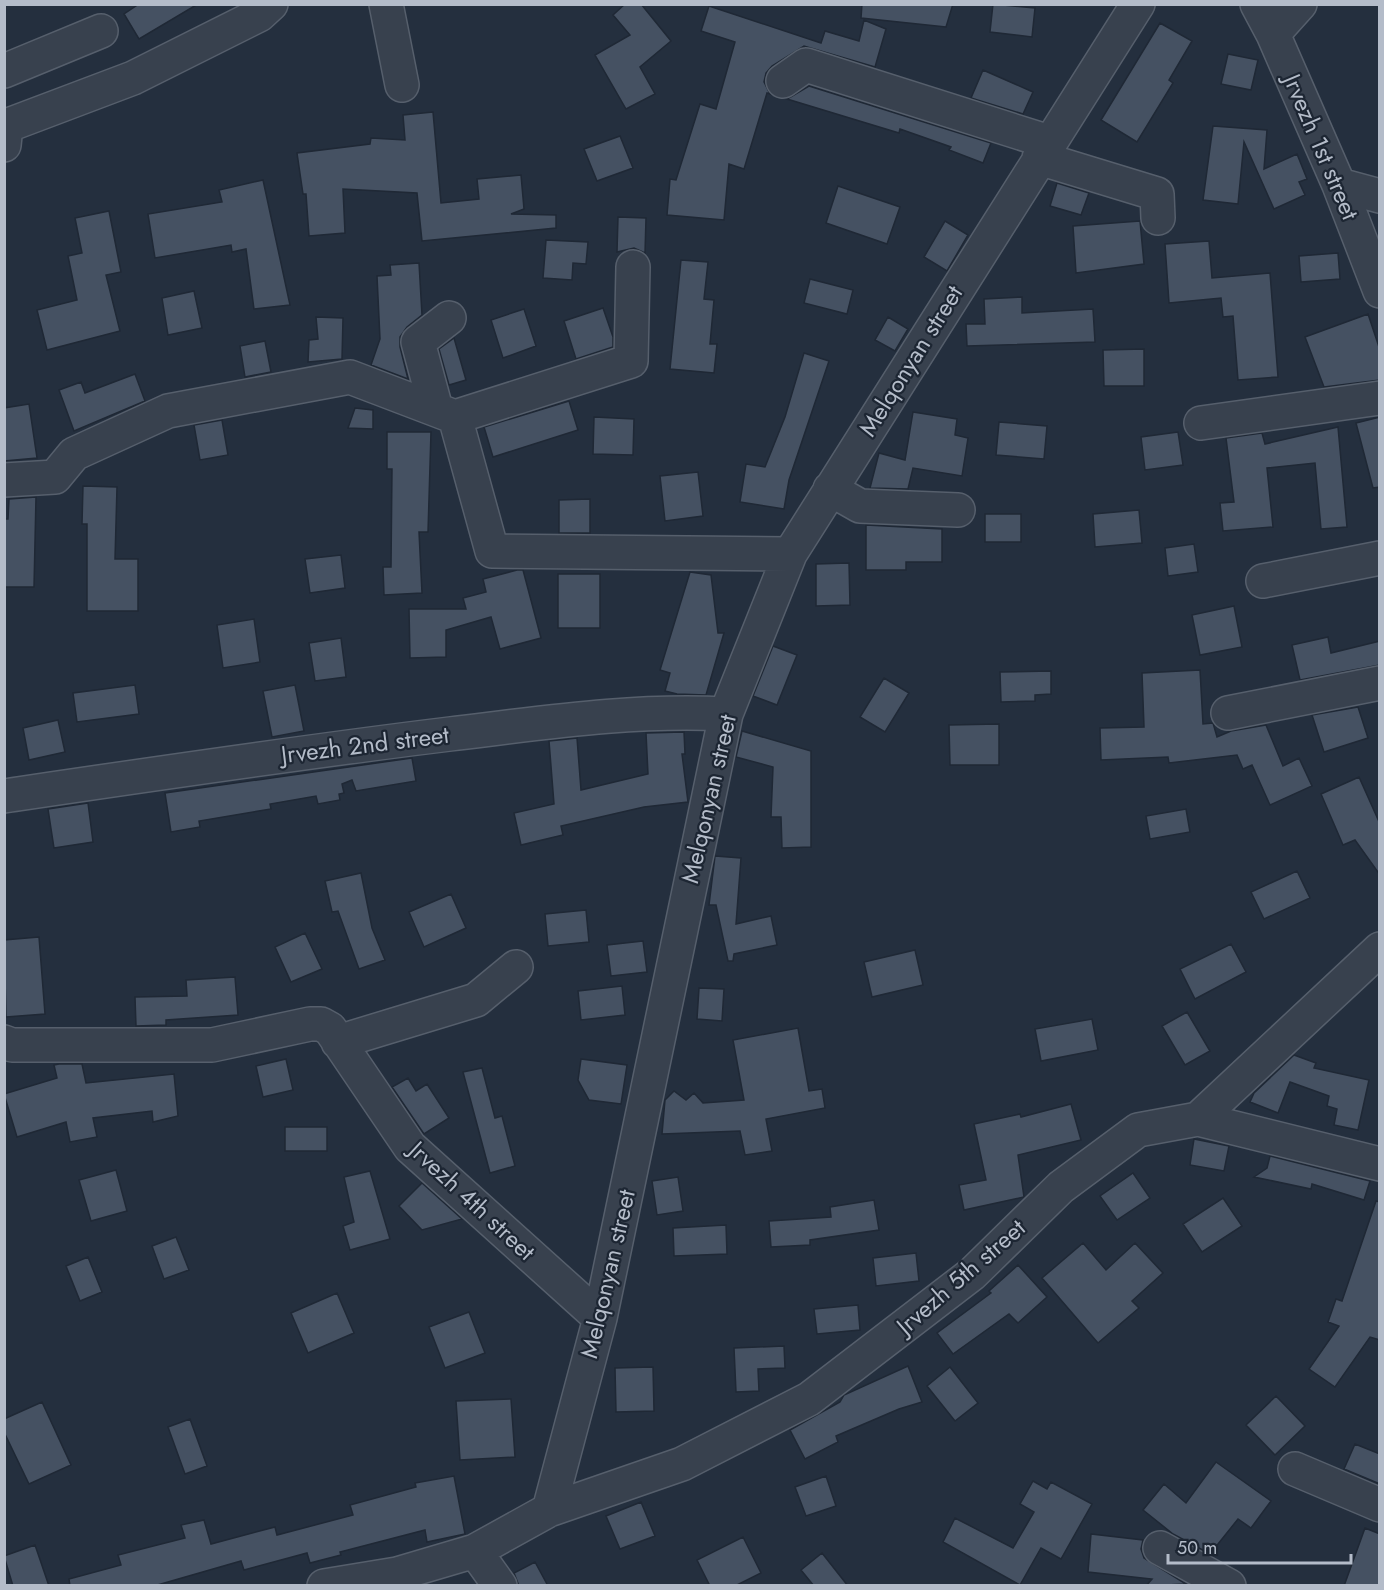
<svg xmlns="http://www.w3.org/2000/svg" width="1384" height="1590" font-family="Jost,sans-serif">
  <rect width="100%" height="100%" fill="#242f3e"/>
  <!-- building -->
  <path fill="#455162" stroke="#1f2835" stroke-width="1.5" d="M 139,4 L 198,4 L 139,39 L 124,14 Z
    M 625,4 L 641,4 L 671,41 L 640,67 L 655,94 L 626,109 L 595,55 L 630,35 L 613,15 Z
    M 862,4 L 953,4 L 946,27 L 861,18 Z
    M 993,4 L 1035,8 L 1032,37 L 990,32 Z
    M 709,6 L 821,43 L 825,31 L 859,41 L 864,20 L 886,29 L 875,67 L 804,46 L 772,66 L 766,73 L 764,82 L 770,94 L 767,93 L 744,169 L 729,164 L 724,220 L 667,215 L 670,179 L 676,180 L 700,104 L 716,109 L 735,42 L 701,31 Z
    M 1160,23 L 1192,41 L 1169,80 L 1173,83 L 1137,142 L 1101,120 Z
    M 1228,54 L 1258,60 L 1251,90 L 1221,84 Z
    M 983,70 L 1033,92 L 1023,114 L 971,98 Z
    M 809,86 L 991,143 L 983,163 L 949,150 L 951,147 L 900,129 L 899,133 L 787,99 Z
    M 433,112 L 441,203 L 479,199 L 477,179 L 521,175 L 524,209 L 511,214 L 556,215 L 556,228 L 422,241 L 417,193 L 343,189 L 345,233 L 309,236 L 306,194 L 303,194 L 297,153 L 370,144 L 371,138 L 405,140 L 403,115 Z
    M 1213,126 L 1267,130 L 1264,169 L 1297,154 L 1307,179 L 1299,182 L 1305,195 L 1274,209 L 1244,142 L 1238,204 L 1203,200 Z
    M 620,136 L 633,168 L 597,181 L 584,149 Z
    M 263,180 L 290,305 L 254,309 L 246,249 L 232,252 L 231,245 L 155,258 L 148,214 L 222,202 L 219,190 Z
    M 1057,183 L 1089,193 L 1081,215 L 1050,206 Z
    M 838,186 L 900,207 L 887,244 L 826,223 Z
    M 109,211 L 121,272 L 106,275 L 120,331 L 47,350 L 37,310 L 77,300 L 68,256 L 82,253 L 75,218 Z
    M 618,217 L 646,218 L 645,253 L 634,248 L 617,252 Z
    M 945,221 L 968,235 L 947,271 L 924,257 Z
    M 1140,221 L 1144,264 L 1076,273 L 1073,226 Z
    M 546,240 L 588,242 L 586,264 L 573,263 L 572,280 L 543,278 Z
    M 1209,241 L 1212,278 L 1270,273 L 1278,377 L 1238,380 L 1233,316 L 1223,317 L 1221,298 L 1169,303 L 1165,244 Z
    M 1338,253 L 1340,279 L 1301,282 L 1299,256 Z
    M 681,260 L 708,262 L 704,299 L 714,300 L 710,344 L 717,344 L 714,373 L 670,369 Z
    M 419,263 L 422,315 L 407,327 L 400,337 L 400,347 L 408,379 L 371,365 L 380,339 L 377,276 L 391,275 L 390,265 Z
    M 810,279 L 853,290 L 847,314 L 804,303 Z
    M 194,291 L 202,328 L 168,335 L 162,298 Z
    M 1022,297 L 1022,313 L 1093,309 L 1095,342 L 967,346 L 966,324 L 985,324 L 984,299 Z
    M 603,308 L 613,337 L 613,347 L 576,359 L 564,321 Z
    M 524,309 L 536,346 L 503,358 L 491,320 Z
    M 1368,314 L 1380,350 L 1380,380 L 1324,387 L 1305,337 Z
    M 316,317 L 343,318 L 342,359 L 308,362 L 309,340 L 318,339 Z
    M 888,317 L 908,329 L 895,351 L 875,340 Z
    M 454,338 L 466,380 L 449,385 L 439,349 Z
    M 265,341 L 271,372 L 245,377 L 240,346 Z
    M 1144,349 L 1144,386 L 1104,386 L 1103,350 Z
    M 804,353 L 829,361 L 789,480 L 784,509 L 740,502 L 746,464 L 765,467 L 785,417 Z
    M 135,374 L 145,401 L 74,431 L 59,390 L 81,382 L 85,393 Z
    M 569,401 L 578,430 L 493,457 L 484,427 Z
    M 29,404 L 37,458 L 4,461 L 4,408 Z
    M 355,408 L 373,410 L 373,429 L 348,428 Z
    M 913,412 L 957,419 L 955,435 L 968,438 L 962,476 L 913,468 L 908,489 L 870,488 L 879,453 L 905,460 Z
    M 594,417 L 634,419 L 633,455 L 593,454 Z
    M 1380,417 L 1380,487 L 1373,488 L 1356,423 Z
    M 222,420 L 228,455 L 200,460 L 194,425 Z
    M 999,422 L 1047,426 L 1044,459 L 996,455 Z
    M 1338,427 L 1347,527 L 1321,529 L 1315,463 L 1267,468 L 1273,527 L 1223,531 L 1220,503 L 1234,502 L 1226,438 L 1262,433 L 1265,444 Z
    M 387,432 L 431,432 L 428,532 L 419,532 L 422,593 L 384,595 L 383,567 L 391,567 L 392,469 L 387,469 Z
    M 1178,432 L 1183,465 L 1145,470 L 1141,437 Z
    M 698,472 L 703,516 L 665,521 L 660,476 Z
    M 83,486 L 117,487 L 115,559 L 138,559 L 138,611 L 87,611 L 87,524 L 82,524 Z
    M 36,497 L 34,587 L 4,587 L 4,519 L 8,519 L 9,499 Z
    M 590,499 L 590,533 L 559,533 L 559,500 Z
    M 1139,510 L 1142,543 L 1095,547 L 1093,514 Z
    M 985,514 L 1021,514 L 1021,542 L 985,542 Z
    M 866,525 L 942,529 L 942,562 L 906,562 L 906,570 L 866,570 Z
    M 1194,544 L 1198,572 L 1168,576 L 1165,548 Z
    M 341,555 L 345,588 L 310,593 L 305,559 Z
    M 849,563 L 850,605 L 816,606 L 816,564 Z
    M 517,570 L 523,570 L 541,638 L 500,649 L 491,617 L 446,630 L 446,657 L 410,658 L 409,609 L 466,609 L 463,598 L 486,592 L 483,579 Z
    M 690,572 L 711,575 L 718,633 L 724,633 L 706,695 L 677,694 L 665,691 L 670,673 L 660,670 Z
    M 558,574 L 600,574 L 600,628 L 558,628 Z
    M 1234,606 L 1242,647 L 1200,655 L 1192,615 Z
    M 254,619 L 260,662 L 223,668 L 217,625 Z
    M 1328,637 L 1331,653 L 1380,641 L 1380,665 L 1300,680 L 1292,645 Z
    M 341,638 L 346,677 L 315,681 L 309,643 Z
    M 773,646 L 797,655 L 777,705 L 753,696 Z
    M 1200,670 L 1203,724 L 1213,723 L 1217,737 L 1231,731 L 1266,725 L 1283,766 L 1299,758 L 1312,786 L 1270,805 L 1252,765 L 1243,769 L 1237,755 L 1169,763 L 1168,757 L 1101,760 L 1100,728 L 1144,727 L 1142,673 Z
    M 1051,671 L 1051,694 L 1035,695 L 1035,701 L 1001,702 L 1000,672 Z
    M 884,678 L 909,693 L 885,732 L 860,717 Z
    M 135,685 L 139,714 L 77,722 L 73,693 Z
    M 295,685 L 304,731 L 272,737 L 263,691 Z
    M 1358,707 L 1368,738 L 1324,752 L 1312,715 Z
    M 58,720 L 65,752 L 29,760 L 23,728 Z
    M 999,724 L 999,765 L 950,765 L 949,725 Z
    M 742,731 L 811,751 L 811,847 L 782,848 L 781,817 L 771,817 L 773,767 L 736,757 Z
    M 684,732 L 685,754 L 682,754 L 688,802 L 644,807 L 561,826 L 563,835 L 521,845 L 514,813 L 554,804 L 549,741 L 577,738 L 581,790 L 648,774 L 646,733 Z
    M 412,758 L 416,781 L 356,791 L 352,780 L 342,784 L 344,793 L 339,794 L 340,800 L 318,804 L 316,796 L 270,804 L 271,809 L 199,821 L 200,827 L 171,832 L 165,793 Z
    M 1359,777 L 1380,824 L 1380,875 L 1355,840 L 1343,845 L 1321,794 Z
    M 88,803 L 93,842 L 54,848 L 48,809 Z
    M 1186,809 L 1190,832 L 1150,839 L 1146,816 Z
    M 715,856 L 741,858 L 736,924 L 771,916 L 777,945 L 734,954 L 733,961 L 728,961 L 716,905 L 709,905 Z
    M 1297,871 L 1310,898 L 1264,919 L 1251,892 Z
    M 361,873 L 372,928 L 385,960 L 359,969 L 338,911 L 332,912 L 325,881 Z
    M 451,894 L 466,928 L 424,947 L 409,912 Z
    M 586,910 L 589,942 L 548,946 L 545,914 Z
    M 305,933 L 322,969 L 291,982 L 275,947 Z
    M 39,937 L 45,1014 L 6,1017 L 4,940 Z
    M 643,941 L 647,972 L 611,976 L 607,945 Z
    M 1231,944 L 1246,972 L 1195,999 L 1180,969 Z
    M 915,950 L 923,985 L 872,997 L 864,962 Z
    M 235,977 L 238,1015 L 166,1020 L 166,1025 L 136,1026 L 135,997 L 187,996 L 186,980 Z
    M 622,986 L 625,1015 L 581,1020 L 578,991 Z
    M 699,988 L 724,989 L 722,1021 L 697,1019 Z
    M 1187,1012 L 1210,1051 L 1185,1065 L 1162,1026 Z
    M 1092,1019 L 1098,1050 L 1041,1061 L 1035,1029 Z
    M 798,1028 L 809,1091 L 822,1089 L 825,1108 L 766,1119 L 772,1151 L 745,1155 L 740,1131 L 662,1134 L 665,1100 L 674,1091 L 686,1100 L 694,1093 L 703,1103 L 744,1100 L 733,1040 Z
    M 1294,1055 L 1316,1063 L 1314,1068 L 1369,1080 L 1358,1130 L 1334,1125 L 1337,1109 L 1327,1106 L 1329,1096 L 1290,1082 L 1278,1113 L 1250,1102 L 1254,1093 Z
    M 286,1059 L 293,1090 L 263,1097 L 256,1066 Z
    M 581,1059 L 627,1065 L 621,1104 L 589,1100 L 578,1080 Z
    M 59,1064 L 82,1064 L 86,1083 L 174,1074 L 178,1116 L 153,1122 L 152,1111 L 93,1118 L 97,1137 L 70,1142 L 66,1122 L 17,1137 L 4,1094 L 57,1078 L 54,1065 Z
    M 482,1068 L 495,1118 L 502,1116 L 515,1166 L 490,1173 L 463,1072 Z
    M 408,1078 L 416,1091 L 427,1084 L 449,1118 L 424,1134 L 392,1087 Z
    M 1071,1104 L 1081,1140 L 1018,1155 L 1024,1197 L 964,1210 L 959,1185 L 986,1180 L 974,1124 L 1020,1114 L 1021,1117 Z
    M 285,1127 L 327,1127 L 327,1151 L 285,1151 Z
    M 1194,1139 L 1229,1146 L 1224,1171 L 1190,1165 Z
    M 1270,1156 L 1370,1181 L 1364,1200 L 1312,1184 L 1311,1189 L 1254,1177 L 1267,1168 Z
    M 116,1170 L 127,1211 L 91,1221 L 79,1180 Z
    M 370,1171 L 390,1239 L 350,1250 L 343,1226 L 354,1222 L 344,1177 Z
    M 1133,1173 L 1150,1198 L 1117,1220 L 1100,1196 Z
    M 678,1177 L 683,1211 L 657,1215 L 652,1181 Z
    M 422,1183 L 462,1219 L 422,1230 L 399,1206 Z
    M 1223,1198 L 1242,1226 L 1202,1252 L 1183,1224 Z
    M 874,1200 L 879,1230 L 810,1240 L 810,1245 L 771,1247 L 769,1221 L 831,1217 L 830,1207 Z
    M 1376,1201 L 1380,1202 L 1380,1340 L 1370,1337 L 1335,1387 L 1309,1369 L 1339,1326 L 1328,1322 L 1336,1299 L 1342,1301 Z
    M 726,1225 L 727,1254 L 674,1256 L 673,1228 Z
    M 176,1237 L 189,1270 L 164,1279 L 152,1246 Z
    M 1083,1243 L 1106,1270 L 1135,1243 L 1163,1273 L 1132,1301 L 1139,1308 L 1098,1343 L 1042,1278 Z
    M 916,1253 L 919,1281 L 876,1286 L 873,1258 Z
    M 88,1257 L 102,1292 L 80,1301 L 66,1266 Z
    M 1018,1265 L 1047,1297 L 1018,1323 L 1009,1314 L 953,1354 L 937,1333 L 991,1293 L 989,1291 Z
    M 337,1293 L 354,1333 L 308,1353 L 291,1313 Z
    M 858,1305 L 860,1330 L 817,1334 L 814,1309 Z
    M 469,1312 L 485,1353 L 445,1368 L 429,1327 Z
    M 784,1346 L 785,1368 L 758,1369 L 759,1391 L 736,1392 L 734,1348 Z
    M 908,1366 L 922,1402 L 899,1409 L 836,1436 L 838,1442 L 805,1459 L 790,1430 L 840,1402 L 844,1395 Z
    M 653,1367 L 654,1411 L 616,1412 L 615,1368 Z
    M 950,1367 L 978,1403 L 955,1421 L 927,1386 Z
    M 1276,1396 L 1305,1426 L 1275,1455 L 1246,1425 Z
    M 511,1399 L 515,1457 L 460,1460 L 456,1401 Z
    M 42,1402 L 71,1465 L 29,1484 L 4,1432 L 4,1419 Z
    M 190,1419 L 207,1466 L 185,1474 L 168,1427 Z
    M 1355,1444 L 1380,1454 L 1380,1484 L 1344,1469 Z
    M 1216,1462 L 1271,1501 L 1251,1528 L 1238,1519 L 1210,1554 L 1173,1534 L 1143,1510 L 1164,1484 L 1186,1503 Z
    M 454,1476 L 465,1534 L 427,1542 L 425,1530 L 340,1552 L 341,1555 L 310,1563 L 307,1553 L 244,1570 L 241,1561 L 154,1586 L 70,1586 L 69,1579 L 121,1565 L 118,1555 L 185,1538 L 181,1525 L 204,1520 L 211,1544 L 275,1527 L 277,1535 L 353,1515 L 350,1505 L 416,1487 L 415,1483 Z
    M 826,1476 L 836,1506 L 806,1516 L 795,1487 Z
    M 1033,1481 L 1047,1489 L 1051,1482 L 1092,1504 L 1061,1559 L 1041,1548 L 1020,1585 L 943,1542 L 955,1518 L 1013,1548 L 1034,1512 L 1020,1504 Z
    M 641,1502 L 655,1536 L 620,1549 L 606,1516 Z
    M 1365,1528 L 1380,1534 L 1380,1586 L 1344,1586 Z
    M 1091,1534 L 1143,1540 L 1141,1549 L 1144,1558 L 1186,1584 L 1146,1586 L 1152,1579 L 1088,1572 Z
    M 743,1537 L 761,1573 L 735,1586 L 710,1586 L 697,1560 Z
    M 35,1545 L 49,1586 L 13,1586 L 4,1556 Z
    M 822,1553 L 848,1586 L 814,1586 L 801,1570 Z
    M 535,1562 L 548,1586 L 519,1586 L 514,1573 Z"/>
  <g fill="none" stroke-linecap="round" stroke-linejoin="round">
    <defs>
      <path id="minor" d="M 386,4 L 402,85
        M 1257,4 L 1273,34 L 1339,185 L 1380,291
        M 1273,34 L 1300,4
        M 4,71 L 101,31
        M 783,81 L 806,65 L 1049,142
        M 4,145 L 6,126 L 133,78 L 259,15 L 271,4
        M 1039,158 L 1157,194 L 1158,218
        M 1339,185 L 1380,196
        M 436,409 L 418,342 L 449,318
        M 455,417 L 631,361 L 633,267
        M 1201,423 L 1380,398
        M 4,480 L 55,477 L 74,454 L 168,411 L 350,377 L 455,417 L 492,551 L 790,554
        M 830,489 L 860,506 L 958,510
        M 1263,581 L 1380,558
        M 1228,713 L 1380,683
        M 4,796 C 153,774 301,752 450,734 C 542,723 633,709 726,714
        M 4,1042 L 12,1045 L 212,1045 L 310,1024 L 321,1024 L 330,1029 L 410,1147 L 600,1318
        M 338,1042 L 476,1000 L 516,967
        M 1198,1119 L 1380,949
        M 1295,1469 L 1380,1505
        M 549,1510 L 600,1318 L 726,714 L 790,554 L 1138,4
        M 1160,1548 L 1229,1586
        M 475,1551 L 500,1586
        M 324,1586 L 397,1574 L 475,1551 L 549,1510 L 682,1464 L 809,1399 L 972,1274 L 1061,1187 L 1138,1130 L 1198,1119 L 1380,1164"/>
    </defs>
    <!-- minor casing -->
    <use href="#minor" stroke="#565f6c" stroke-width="36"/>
    <!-- minor -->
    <use href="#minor" stroke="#38414e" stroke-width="33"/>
  </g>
  <g text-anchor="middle" stroke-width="4.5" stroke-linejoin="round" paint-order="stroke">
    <!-- street labels -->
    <g font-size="24" fill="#b4bcc9" stroke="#1d2633">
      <text transform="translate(1321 147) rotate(67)" y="8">Jrvezh 1st street</text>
      <text transform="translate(911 361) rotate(-58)" y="8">Melqonyan street</text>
      <text transform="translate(365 745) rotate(-7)" y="8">Jrvezh 2nd street</text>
      <text transform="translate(709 799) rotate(-77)" y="8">Melqonyan street</text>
      <text transform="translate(472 1201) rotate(43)" y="8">Jrvezh 4th street</text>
      <text transform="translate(608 1274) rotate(-77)" y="8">Melqonyan street</text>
      <text transform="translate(961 1277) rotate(-41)" y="8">Jrvezh 5th street</text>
    </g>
  </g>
  <!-- border -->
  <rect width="1384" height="1590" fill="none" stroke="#b4bcc9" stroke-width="12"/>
  <!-- scale -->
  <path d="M1168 1554v9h183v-9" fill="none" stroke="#b4bcc9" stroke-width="3"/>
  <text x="1177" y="1554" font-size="18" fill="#b4bcc9" stroke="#1d2633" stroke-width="4.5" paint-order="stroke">50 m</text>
</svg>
